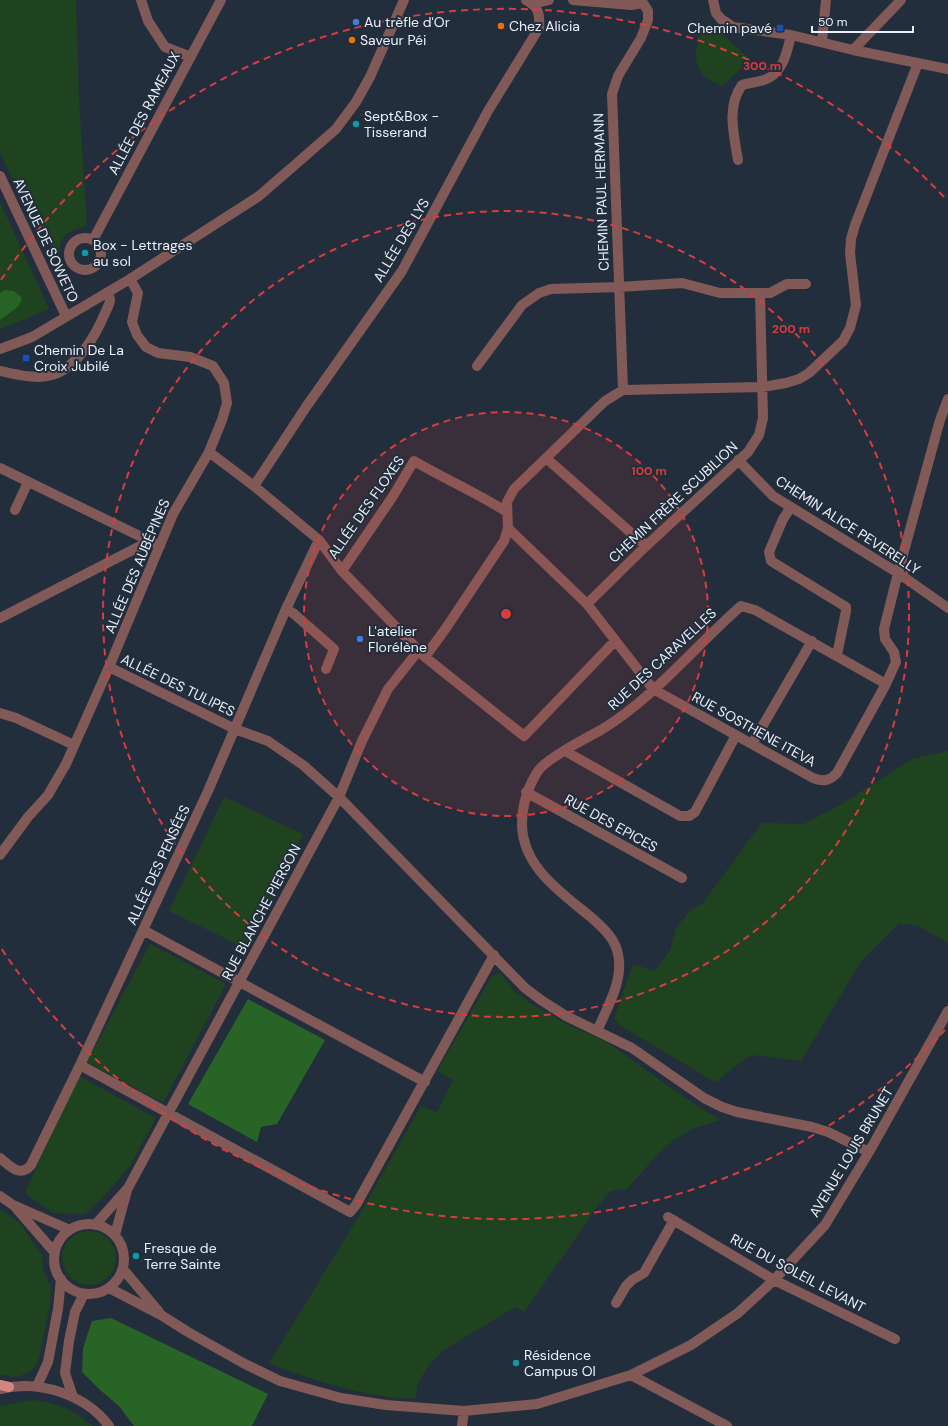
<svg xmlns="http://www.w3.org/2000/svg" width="948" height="1426" font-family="'DM Sans',sans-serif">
  <rect width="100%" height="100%" fill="#232e3c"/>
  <!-- green -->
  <path fill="#1f431e" d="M 0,0 L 76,0 L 79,99 L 87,226 C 65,231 58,238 59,261 L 9,172 L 0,153 Z
    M 709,22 L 751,60 L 722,86 C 715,83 706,79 701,72 C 691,57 697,34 709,22 Z
    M 0,202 L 49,309 L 0,329 Z
    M 948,751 L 948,942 L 918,926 L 899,923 L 862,960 L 801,1061 L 751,1055 L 715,1082 L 619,1025 L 614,1018 L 633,964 L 655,971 L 670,951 L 676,928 L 691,909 L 702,904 L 762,823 L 804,824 L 842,804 L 912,759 Z
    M 224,797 L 303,834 L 247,949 L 169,911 Z
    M 150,944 L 226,984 L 163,1103 L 87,1062 Z
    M 500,973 L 515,992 L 535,1006 L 572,1027 L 604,1040 L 688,1100 L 721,1120 L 695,1128 L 675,1139 L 657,1155 L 627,1189 L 611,1191 L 595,1209 L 575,1239 L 524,1312 L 515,1307 L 442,1351 L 426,1369 L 417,1386 L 416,1398 C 407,1398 397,1398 388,1397 C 348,1391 306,1378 269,1363 L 353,1226 L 421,1106 L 437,1112 L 453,1080 L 437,1071 L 492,976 Z
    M 79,1076 L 156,1118 L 130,1166 L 100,1200 L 85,1214 L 54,1213 L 29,1197 L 25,1192 Z
    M 0,1209 L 20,1223 L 42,1255 L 43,1270 L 51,1288 L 50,1305 L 38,1362 L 32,1370 L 25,1374 L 17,1377 L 0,1375 Z
    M62 1258a27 27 0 1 1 54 0a27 27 0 1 1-54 0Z
    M 32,1400 C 58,1403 72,1409 93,1426 L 0,1426 L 0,1406 Z"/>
  <!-- forest -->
  <path fill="#276426" d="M 4,290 L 14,291 L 22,298 L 19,306 L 0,320 L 0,293 Z
    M 248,999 L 325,1040 L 277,1124 L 261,1127 L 257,1142 L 188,1104 Z
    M 111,1318 L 268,1394 L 252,1426 L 134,1426 L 119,1406 L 99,1389 L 82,1372 L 83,1348 L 92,1321 Z"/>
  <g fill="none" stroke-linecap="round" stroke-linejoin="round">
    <!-- minor -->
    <path stroke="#815a58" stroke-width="10" d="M 141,0 L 148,21 L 165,47 L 191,57
      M 573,0 L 631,5 L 643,3
      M 713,0 L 716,13 L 721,19 L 733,27 L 791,35 L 853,50 L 948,69
      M 533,4 L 549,0
      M 822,42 L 826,0
      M 853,50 L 901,0
      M 738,160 C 734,135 726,107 742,85 C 749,83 757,82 764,80 C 783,74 787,52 791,35
      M 0,176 L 66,316
      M69 254a16 16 0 1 1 32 0a16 16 0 1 1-32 0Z
      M 93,240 L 221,0
      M 0,349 L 32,337 L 130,279 L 259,196 L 296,164 L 336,129 L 356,102 L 370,77 L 404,0
      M 477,366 L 522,305 L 539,293 L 551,289 L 619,287 L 682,283 L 720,293 L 770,293 L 787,284 L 806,284
      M 0,371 C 16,374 36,380 52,375 C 77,368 96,335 105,313 C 107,309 109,305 110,301 C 110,299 109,295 108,292
      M 623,390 L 612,94 L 618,76 L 641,38 L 648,20 L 648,11 L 643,3
      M 209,452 L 254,486 L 319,540 L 342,571 L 425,657 L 524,736 L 615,641
      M 546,458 L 646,546
      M 738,460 L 773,496 L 898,573 L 948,608
      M 0,468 L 160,546
      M 254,486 L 306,407 L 402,271 L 488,111 L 539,28 C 540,14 539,7 526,0
      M 791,507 L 783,519 L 769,552 L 771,561 L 846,607 L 846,611 L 837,655
      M 15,510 L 28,482
      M 508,528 L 587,604 L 653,689 L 813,778 C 824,782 829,781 837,773 L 886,684 L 896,662 L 894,652 L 885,639 L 884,629 L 898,573 L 940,420 L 948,399
      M 342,571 L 393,496 L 414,461 C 445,479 477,493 507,512
      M 587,604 L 646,546 L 748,452 L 759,435 L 763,418 L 760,293
      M 286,609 L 293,613 L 334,649 L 326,669
      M 0,618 L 150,541
      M 425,657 L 446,628 L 504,541 L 508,528 L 507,502 L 514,489 L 605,401 L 623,390 L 762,387 L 786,383 L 799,379 L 809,373 L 843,341 L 850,328 L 856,305 L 850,253 L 851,239 L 855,225 L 918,63
      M 109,667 L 235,729 L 268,741 L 303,765 L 339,797 L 525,988 L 541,1000 L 566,1016 L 632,1048 L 704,1098 L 722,1107 L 737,1112 L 812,1127 L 828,1132 L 869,1152
      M 0,713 L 16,718 L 74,745
      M 752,744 L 812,641
      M 565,751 L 680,816 L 689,816 L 695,812 L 736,735
      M 526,792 L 682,878
      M 0,855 L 28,817 L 48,795 L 66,764 L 109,667 L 173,514 L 209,452 L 222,420 L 227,403 L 224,383 L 213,366 L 190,357 L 158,353 L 146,347 L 137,335 L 132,322 L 138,293 L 130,279
      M 143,930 L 425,1082
      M 597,1031 C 607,1008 624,980 618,954 C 615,938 603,928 592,918 C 562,893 523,868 522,825 C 522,805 527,788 538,771 C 547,758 586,738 601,730 C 653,699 695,646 741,606 L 755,610 L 886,684
      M 80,1065 L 350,1212 L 356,1205 L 494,955
      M 0,1158 C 10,1166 20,1178 31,1165 L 80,1065 L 208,791 L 286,609 L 319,540
      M 0,1196 L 13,1205 L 70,1230
      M 16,1208 L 55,1253
      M 668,1217 L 774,1280 L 895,1339
      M54 1259a35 35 0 1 1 70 0a35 35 0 1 1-70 0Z
      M 95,1225 L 128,1188 L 339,797 L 362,741 L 388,689 L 419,650
      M 115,1235 L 127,1190
      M 123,1269 L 159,1312
      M 109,1288 L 161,1315 L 188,1332 L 243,1363 L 280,1381 L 341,1398 L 386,1405 L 464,1411 L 537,1404 L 631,1375 L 691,1345 L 738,1313 L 774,1280 L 825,1225 L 869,1152 L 948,1011
      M 616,1303 L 626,1286 L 632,1280 L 644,1273 L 674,1220
      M 631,1375 L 727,1426
      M 37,1386 L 48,1362 L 58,1309 L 61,1279
      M 1,1389 C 39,1379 86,1395 109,1426
      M 73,1397 L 65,1373 L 69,1341 L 75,1312 L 84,1294
      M 462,1426 L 464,1411"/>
    <!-- major -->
    <path stroke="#d38581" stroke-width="10" d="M 0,1385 L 9,1387"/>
  </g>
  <!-- distance rings -->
  <circle cx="506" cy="614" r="202" fill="#d83c3d" fill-opacity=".12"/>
  <g fill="none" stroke="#d83c3d" stroke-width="2" stroke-dasharray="7 5">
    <circle cx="506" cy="614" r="202"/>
    <circle cx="506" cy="614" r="403"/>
    <path d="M945 1030A605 605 0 0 1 1 948M1 280A605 605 0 0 1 945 198"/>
  </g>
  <!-- markers -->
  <g fill="#3f7fe0" stroke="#232e3c" stroke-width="1.5">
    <circle cx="356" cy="22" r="4"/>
    <circle cx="360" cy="639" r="4"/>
  </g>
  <g fill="#e8710a" stroke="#232e3c" stroke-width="1.5">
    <circle cx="501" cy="26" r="4"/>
    <circle cx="352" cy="40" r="4"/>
  </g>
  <g fill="#1a4fb4" stroke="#232e3c" stroke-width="1.5">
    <rect x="776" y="24" width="8" height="8" rx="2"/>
    <rect x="22" y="354" width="8" height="8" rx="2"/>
  </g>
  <g fill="#0f9aa8" stroke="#232e3c" stroke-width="1.5">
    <circle cx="356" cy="124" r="4"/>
    <circle cx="85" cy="253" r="4"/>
    <circle cx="136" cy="1256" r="4"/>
    <circle cx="516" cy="1363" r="4"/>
  </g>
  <g text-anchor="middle" stroke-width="4" stroke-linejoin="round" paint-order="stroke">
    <!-- poi labels -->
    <g font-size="14" fill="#eaf1fa" stroke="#232e3c" text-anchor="start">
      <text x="364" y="27">Au trèfle d'Or</text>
      <text x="509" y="31">Chez Alicia</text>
      <text x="772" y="33" text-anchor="end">Chemin pavé</text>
      <text x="360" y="45">Saveur Péi</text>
      <text x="364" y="121">Sept&amp;Box -<tspan x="364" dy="16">Tisserand</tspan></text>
      <text x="93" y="250">Box - Lettrages<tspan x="93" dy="16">au sol</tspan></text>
      <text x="34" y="355">Chemin De La<tspan x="34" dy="16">Croix Jubilé</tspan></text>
      <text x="368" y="636">L'atelier<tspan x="368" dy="16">Florélène</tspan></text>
      <text x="144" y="1253">Fresque de<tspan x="144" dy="16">Terre Sainte</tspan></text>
      <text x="524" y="1360">Résidence<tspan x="524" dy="16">Campus OI</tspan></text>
    </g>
    <!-- street labels -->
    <g font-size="14" fill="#eaf1fa" stroke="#232e3c">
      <text transform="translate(144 113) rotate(-62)" y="5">ALLÉE DES RAMEAUX</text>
      <text transform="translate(601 192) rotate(-92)" y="5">CHEMIN PAUL HERMANN</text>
      <text transform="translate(46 240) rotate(65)" y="5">AVENUE DE SOWETO</text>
      <text transform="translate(401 240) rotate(-59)" y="5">ALLÉE DES LYS</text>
      <text transform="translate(673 502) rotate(-43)" y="5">CHEMIN FRÈRE SCUBILION</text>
      <text transform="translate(366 507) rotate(-55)" y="5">ALLÉE DES FLOXES</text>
      <text transform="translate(848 525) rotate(33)" y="5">CHEMIN ALICE PEVERELLY</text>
      <text transform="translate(137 566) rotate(-67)" y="5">ALLÉE DES AUBÉPINES</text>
      <text transform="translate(662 659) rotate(-43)" y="5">RUE DES CARAVELLES</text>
      <text transform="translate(178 685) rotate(26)" y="5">ALLÉE DES TULIPES</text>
      <text transform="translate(754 729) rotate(29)" y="5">RUE SOSTHENE ITEVA</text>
      <text transform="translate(611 823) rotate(29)" y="5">RUE DES EPICES</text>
      <text transform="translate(158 865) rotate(-65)" y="5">ALLÉE DES PENSÉES</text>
      <text transform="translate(261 912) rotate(-62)" y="5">RUE BLANCHE PIERSON</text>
      <text transform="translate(851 1152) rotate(-59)" y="5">AVENUE LOUIS BRUNET</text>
      <text transform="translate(798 1273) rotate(28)" y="5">RUE DU SOLEIL LEVANT</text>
    </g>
  </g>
  <circle cx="506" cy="614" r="6" fill="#d83c3d" stroke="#232e3c" stroke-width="2"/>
  <g font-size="12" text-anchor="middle" font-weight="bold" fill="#d83c3d" stroke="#232e3c" stroke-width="4" stroke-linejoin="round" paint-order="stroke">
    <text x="762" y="70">300 m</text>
    <text x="791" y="333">200 m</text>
    <text x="649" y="475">100 m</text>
  </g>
  <!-- scale -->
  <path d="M812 26v6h101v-6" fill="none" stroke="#eaf1fa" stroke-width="2"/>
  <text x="818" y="26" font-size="12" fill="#eaf1fa" stroke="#232e3c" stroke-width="3" paint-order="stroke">50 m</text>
</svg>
